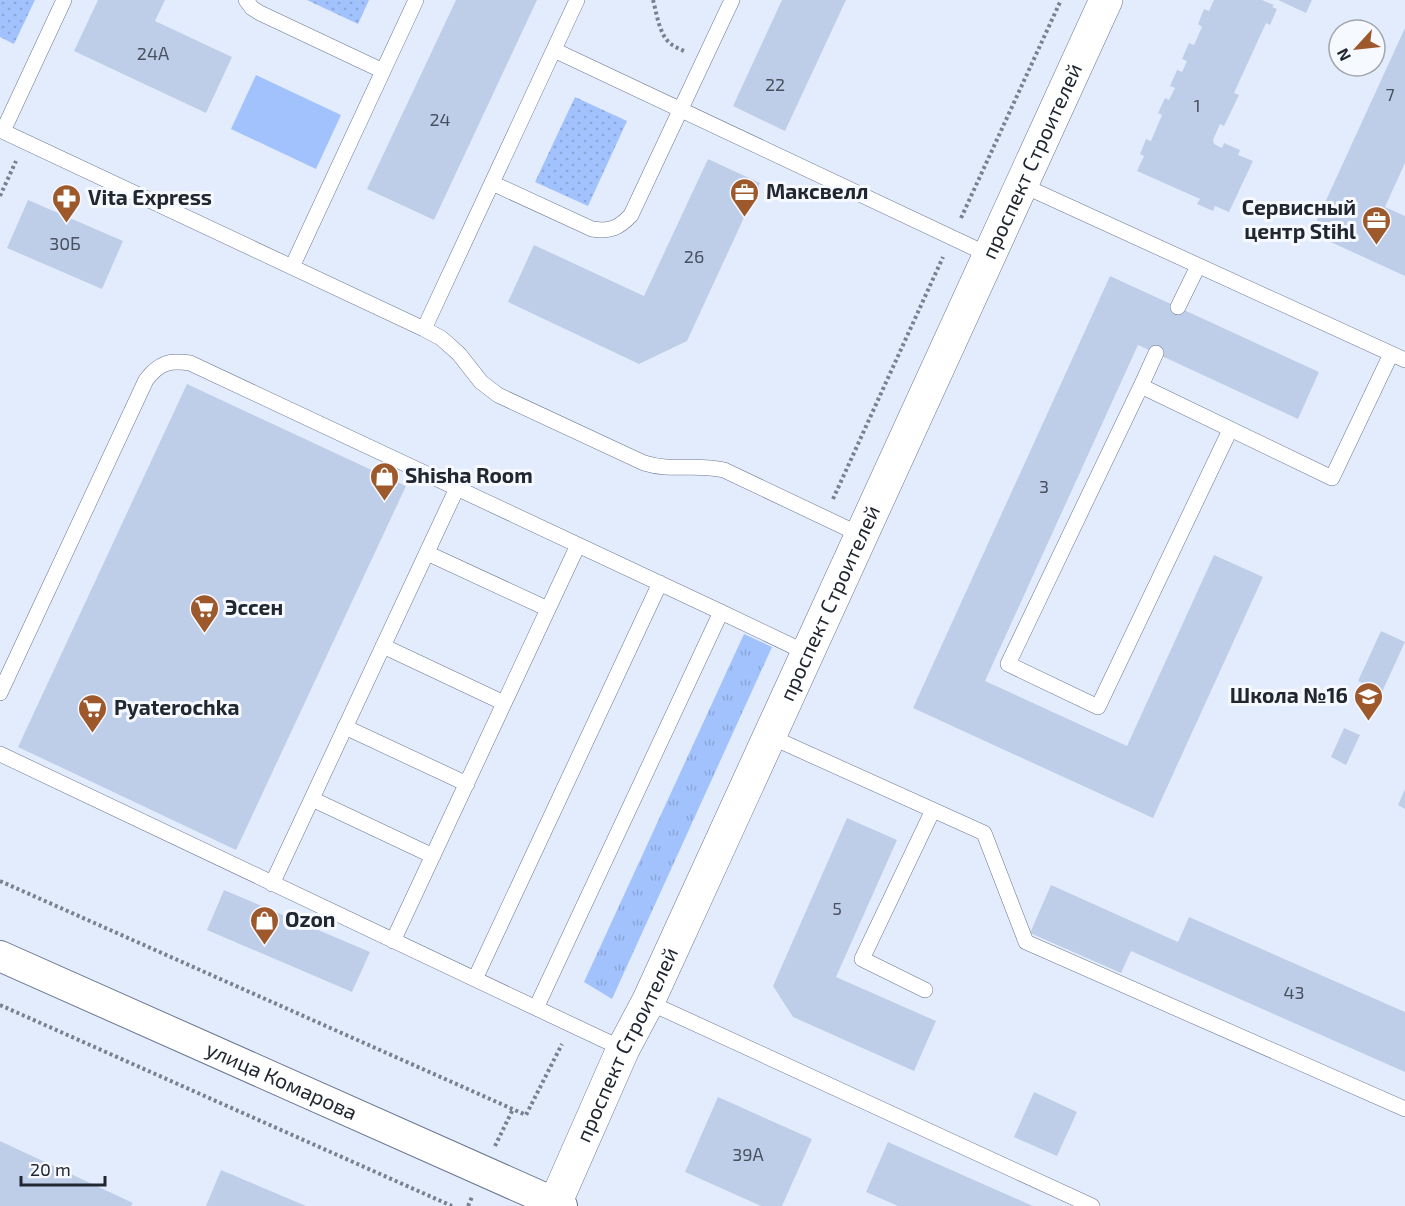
<svg xmlns="http://www.w3.org/2000/svg" width="1405" height="1206" font-family="'Exo 2',sans-serif">
  <defs>
    <pattern id="grass-tufts" width="24" height="20" patternUnits="userSpaceOnUse" patternTransform="scale(1.5)"><rect width="24" height="20" fill="#a2c2fe"/><path d="M3 7l-1-3M5 7V3M7 7l1-3M15 17l-1-3M17 17v-4M19 17l1-3" fill="none" stroke="#8ba7da"/></pattern>
    <pattern id="park-dots" width="8" height="8" patternUnits="userSpaceOnUse" patternTransform="scale(1.5)"><rect width="8" height="8" fill="#a2c2fe"/><path d="M2 2h.1M6 6h.1" fill="none" stroke="#8ba7da" stroke-width="1.8" stroke-linecap="round"/></pattern>
  </defs>
  <rect width="100%" height="100%" fill="#e3ecfd"/>
  <!-- grass -->
  <path fill="url(#grass-tufts)" d="M 744,634 L 772,647 L 612,999 L 584,982 Z"/>
  <!-- park -->
  <path fill="url(#park-dots)" d="M 0,0 L 35,0 L 14,44 L 0,37 Z
    M 307,0 L 369,0 L 358,24 Z
    M 575,97 L 627,121 L 588,206 L 535,182 Z"/>
  <!-- garden -->
  <path fill="#a2c2fe" d="M 256,75 L 341,115 L 316,169 L 231,129 Z"/>
  <!-- building -->
  <path fill="#bfcee8" d="M 98,0 L 165,0 L 155,21 L 232,57 L 206,113 L 74,51 Z
    M 456,0 L 537,0 L 434,220 L 367,189 Z
    M 782,0 L 846,0 L 785,131 L 733,106 Z
    M 1214,0 L 1262,0 L 1274,5 L 1272,7 L 1277,9 L 1270,25 L 1266,23 L 1234,93 L 1239,95 L 1224,126 L 1220,124 L 1213,140 L 1214,144 L 1222,148 L 1224,143 L 1240,150 L 1238,155 L 1253,161 L 1229,212 L 1215,206 L 1213,211 L 1197,204 L 1200,199 L 1137,171 L 1144,156 L 1140,154 L 1146,139 L 1151,141 L 1162,115 L 1158,113 L 1165,98 L 1169,100 L 1175,88 L 1170,86 L 1177,70 L 1182,72 L 1187,61 L 1182,59 L 1189,43 L 1194,45 L 1202,27 L 1198,24 L 1204,9 L 1209,11 Z
    M 1278,0 L 1312,0 L 1306,13 Z
    M 1405,28 L 1405,163 L 1385,207 L 1405,216 L 1405,276 L 1311,233 Z
    M 708,159 L 760,183 L 687,341 L 639,364 L 508,302 L 534,245 L 644,296 Z
    M 28,200 L 123,241 L 102,289 L 7,248 Z
    M 1110,276 L 1319,372 L 1298,419 L 1138,345 L 985,681 L 1127,746 L 1214,555 L 1263,577 L 1153,818 L 913,708 Z
    M 187,384 L 406,486 L 236,850 L 18,747 Z
    M 1381,631 L 1405,642 L 1382,692 L 1358,681 Z
    M 1344,728 L 1360,735 L 1346,765 L 1331,757 Z
    M 1405,789 L 1405,809 L 1398,805 Z
    M 847,818 L 897,840 L 836,977 L 936,1021 L 914,1071 L 793,1017 L 773,986 Z
    M 1051,885 L 1178,942 L 1189,917 L 1405,1012 L 1405,1072 L 1131,951 L 1121,973 L 1030,933 Z
    M 224,890 L 370,952 L 352,992 L 207,930 Z
    M 1034,1092 L 1077,1112 L 1057,1156 L 1014,1137 Z
    M 718,1097 L 812,1139 L 782,1206 L 761,1206 L 685,1172 Z
    M 0,1141 L 133,1203 L 131,1206 L 0,1206 Z
    M 888,1142 L 1033,1206 L 898,1206 L 866,1192 Z
    M 221,1170 L 306,1206 L 206,1206 Z"/>
  <g fill="none" stroke-linecap="round" stroke-linejoin="round">
    <defs>
      <path id="lane" d="M 246,0 L 252,8 L 260,13 L 383,71
        M 554,50 L 989,255
        M 0,130 L 424,329 L 441,338 L 449,345 L 459,354 L 481,382 L 498,395 L 644,463 C 673,472 695,463 724,470 L 861,535
        M 3,131 L 64,0
        M 492,183 L 592,229 C 610,232 619,228 631,215 L 732,0
        M 1022,185 L 1405,360
        M 292,267 L 416,0
        M 1178,307 L 1198,266
        M 424,329 L 577,0
        M 1141,386 L 1156,353
        M 1230,430 L 1098,707 L 1008,664 L 1141,386 L 1332,478 L 1391,354
        M 427,553 L 548,609
        M 383,646 L 504,703
        M 0,693 L 146,380 C 159,363 169,360 190,363 L 721,612
        M 345,727 L 467,784
        M 769,736 L 984,833 L 1026,942 L 1405,1109
        M 0,754 L 536,1008
        M 312,799 L 433,856
        M 272,884 L 457,488
        M 393,941 L 578,545
        M 475,979 L 660,583
        M 925,990 L 862,959 L 933,810
        M 648,1002 L 1092,1206
        M 623,1049 L 536,1008 L 721,612 L 807,653"/>
      <g id="street">
        <path id="s1" d="M 0,956 L 562,1206"/>
      </g>
      <g id="secondary">
        <path id="s2" d="M 554,1206 L 623,1049 L 648,1002 L 1106,0"/>
      </g>
    </defs>
    <!-- lane casing -->
    <use href="#lane" stroke="#69778f" stroke-width="16"/>
    <!-- street casing -->
    <use href="#street" stroke="#69778f" stroke-width="32"/>
    <!-- secondary casing -->
    <use href="#secondary" stroke="#69778f" stroke-width="34"/>
    <!-- path -->
    <path stroke="#79818e" stroke-width="4" stroke-dasharray="3 3" stroke-linecap="butt" d="M 653,0 C 657,14 659,35 671,44 C 675,47 680,49 684,51
      M 0,196 L 16,161
      M 961,218 L 1061,0
      M 833,499 L 943,257
      M 0,881 L 526,1115 L 562,1044
      M 0,1005 L 452,1206
      M 495,1146 L 513,1109
      M 468,1206 L 472,1197"/>
    <!-- lane -->
    <use href="#lane" stroke="#fff" stroke-width="15"/>
    <!-- street -->
    <use href="#street" stroke="#fff" stroke-width="30"/>
    <!-- secondary -->
    <use href="#secondary" stroke="#fff" stroke-width="33"/>
  </g>
  <!-- icons -->
  <defs>
    <symbol id="office-pin" viewBox="-11 -11 22 30"><path d="M0 17L-7.5 6A9.5 9.5 0 1 1 7.5 6Z" fill="#9d592b" stroke="#f6f9ff"/><path d="M-6-3h4V-5.5h4V-3h4V5H-6ZM-1-4.5V-3h2v-1.5ZM-6 0V1H6V0Z" fill="#fff"/></symbol>
    <symbol id="pharmacy-pin" viewBox="-11 -11 22 30"><path d="M0 17L-7.5 6A9.5 9.5 0 1 1 7.5 6Z" fill="#9d592b" stroke="#f6f9ff"/><path d="M-2-6h4v4h4v4h-4v4h-4v-4h-4v-4h4Z" fill="#fff"/></symbol>
    <symbol id="shop-pin" viewBox="-11 -11 22 30"><path d="M0 17L-7.5 6A9.5 9.5 0 1 1 7.5 6Z" fill="#9d592b" stroke="#f6f9ff"/><path d="M-5-2.5h2.3a2.7 3.5 0 0 1 5.4 0H5L5.5 6h-11ZM-1.5-2.5h3a1.5 2.3 0 0 0-3 0Z" fill="#fff"/></symbol>
    <symbol id="supermarket-pin" viewBox="-11 -11 22 30"><path d="M0 17L-7.5 6A9.5 9.5 0 1 1 7.5 6Z" fill="#9d592b" stroke="#f6f9ff"/><path d="M-6-5.5h2.5l.6 2H6L4.5 2H-2.5L-4.4-4H-6ZM-1.5 3.2a1.3 1.3 0 1 0 .1 0ZM3 3.2a1.3 1.3 0 1 0 .1 0Z" fill="#fff"/></symbol>
    <symbol id="school-pin" viewBox="-11 -11 22 30"><path d="M0 17L-7.5 6A9.5 9.5 0 1 1 7.5 6Z" fill="#9d592b" stroke="#f6f9ff"/><path d="M0-5L7-2L0 1L-7-2ZM-4 1L0 2.5L4 1V4Q0 6-4 4Z" fill="#fff"/></symbol>
  </defs>
  <g fill-rule="evenodd">
    <use href="#office-pin" x="728" y="176" width="33" height="45"/>
    <use href="#pharmacy-pin" x="50" y="182" width="33" height="45"/>
    <use href="#office-pin" x="1360" y="204" width="33" height="45"/>
    <use href="#shop-pin" x="368" y="460" width="33" height="45"/>
    <use href="#supermarket-pin" x="188" y="592" width="33" height="45"/>
    <use href="#school-pin" x="1352" y="680" width="33" height="45"/>
    <use href="#supermarket-pin" x="76" y="692" width="33" height="45"/>
    <use href="#shop-pin" x="248" y="904" width="33" height="45"/>
  </g>
  <g text-anchor="middle" stroke-width="6" stroke-linejoin="round" paint-order="stroke">
    <!-- number labels -->
    <g font-size="18" fill="#48515f">
      <text x="153" y="60">24А</text>
      <text x="775" y="91">22</text>
      <text x="1390" y="101">7</text>
      <text x="1197" y="112">1</text>
      <text x="440" y="126">24</text>
      <text x="65" y="250">30Б</text>
      <text x="694" y="263">26</text>
      <text x="1044" y="493">3</text>
      <text x="837" y="915">5</text>
      <text x="1294" y="999">43</text>
      <text x="748" y="1161">39А</text>
    </g>
    <!-- street labels -->
    <g font-size="21" fill="#212731" stroke="#f6f9ff">
      <text dy="7" stroke="none"><textPath href="#s2" startOffset="1149">проспект Строителей</textPath></text>
      <text dy="7" stroke="none"><textPath href="#s2" startOffset="663">проспект Строителей</textPath></text>
      <text dy="7" stroke="none"><textPath href="#s2" startOffset="177">проспект Строителей</textPath></text>
      <text dy="7" stroke="none"><textPath href="#s1" startOffset="308">улица Комарова</textPath></text>
    </g>
    <!-- poi labels -->
    <g font-size="21" font-weight="bold" fill="#212731" stroke="#f6f9ff" text-anchor="start">
      <text x="766" y="199">Максвелл</text>
      <text x="88" y="205">Vita Express</text>
      <text x="1356" y="215" text-anchor="end">Сервисный<tspan x="1356" dy="24">центр Stihl</tspan></text>
      <text x="405" y="483">Shisha Room</text>
      <text x="225" y="615">Эссен</text>
      <text x="1348" y="703" text-anchor="end">Школа №16</text>
      <text x="114" y="715">Pyaterochka</text>
      <text x="285" y="927">Ozon</text>
    </g>
  </g>
  <!-- north arrow -->
  <g transform="translate(1357 48) rotate(243)"><circle r="28" fill="#f6f9ff" stroke="#a1a5ad" stroke-width="1.5"/>
  <path d="M0-4.5L10 22L0 15L-10 22Z" fill="#9d592b"/>
  <text y="-9" font-size="16" font-weight="bold" text-anchor="middle" fill="#212731">N</text>
  </g>
  <!-- scale -->
  <path d="M21 1176v9h84v-9" fill="none" stroke="#212731" stroke-width="3"/>
  <text x="30" y="1176" font-size="18" fill="#212731" stroke="#f6f9ff" stroke-width="4.5" paint-order="stroke">20 m</text>
</svg>
